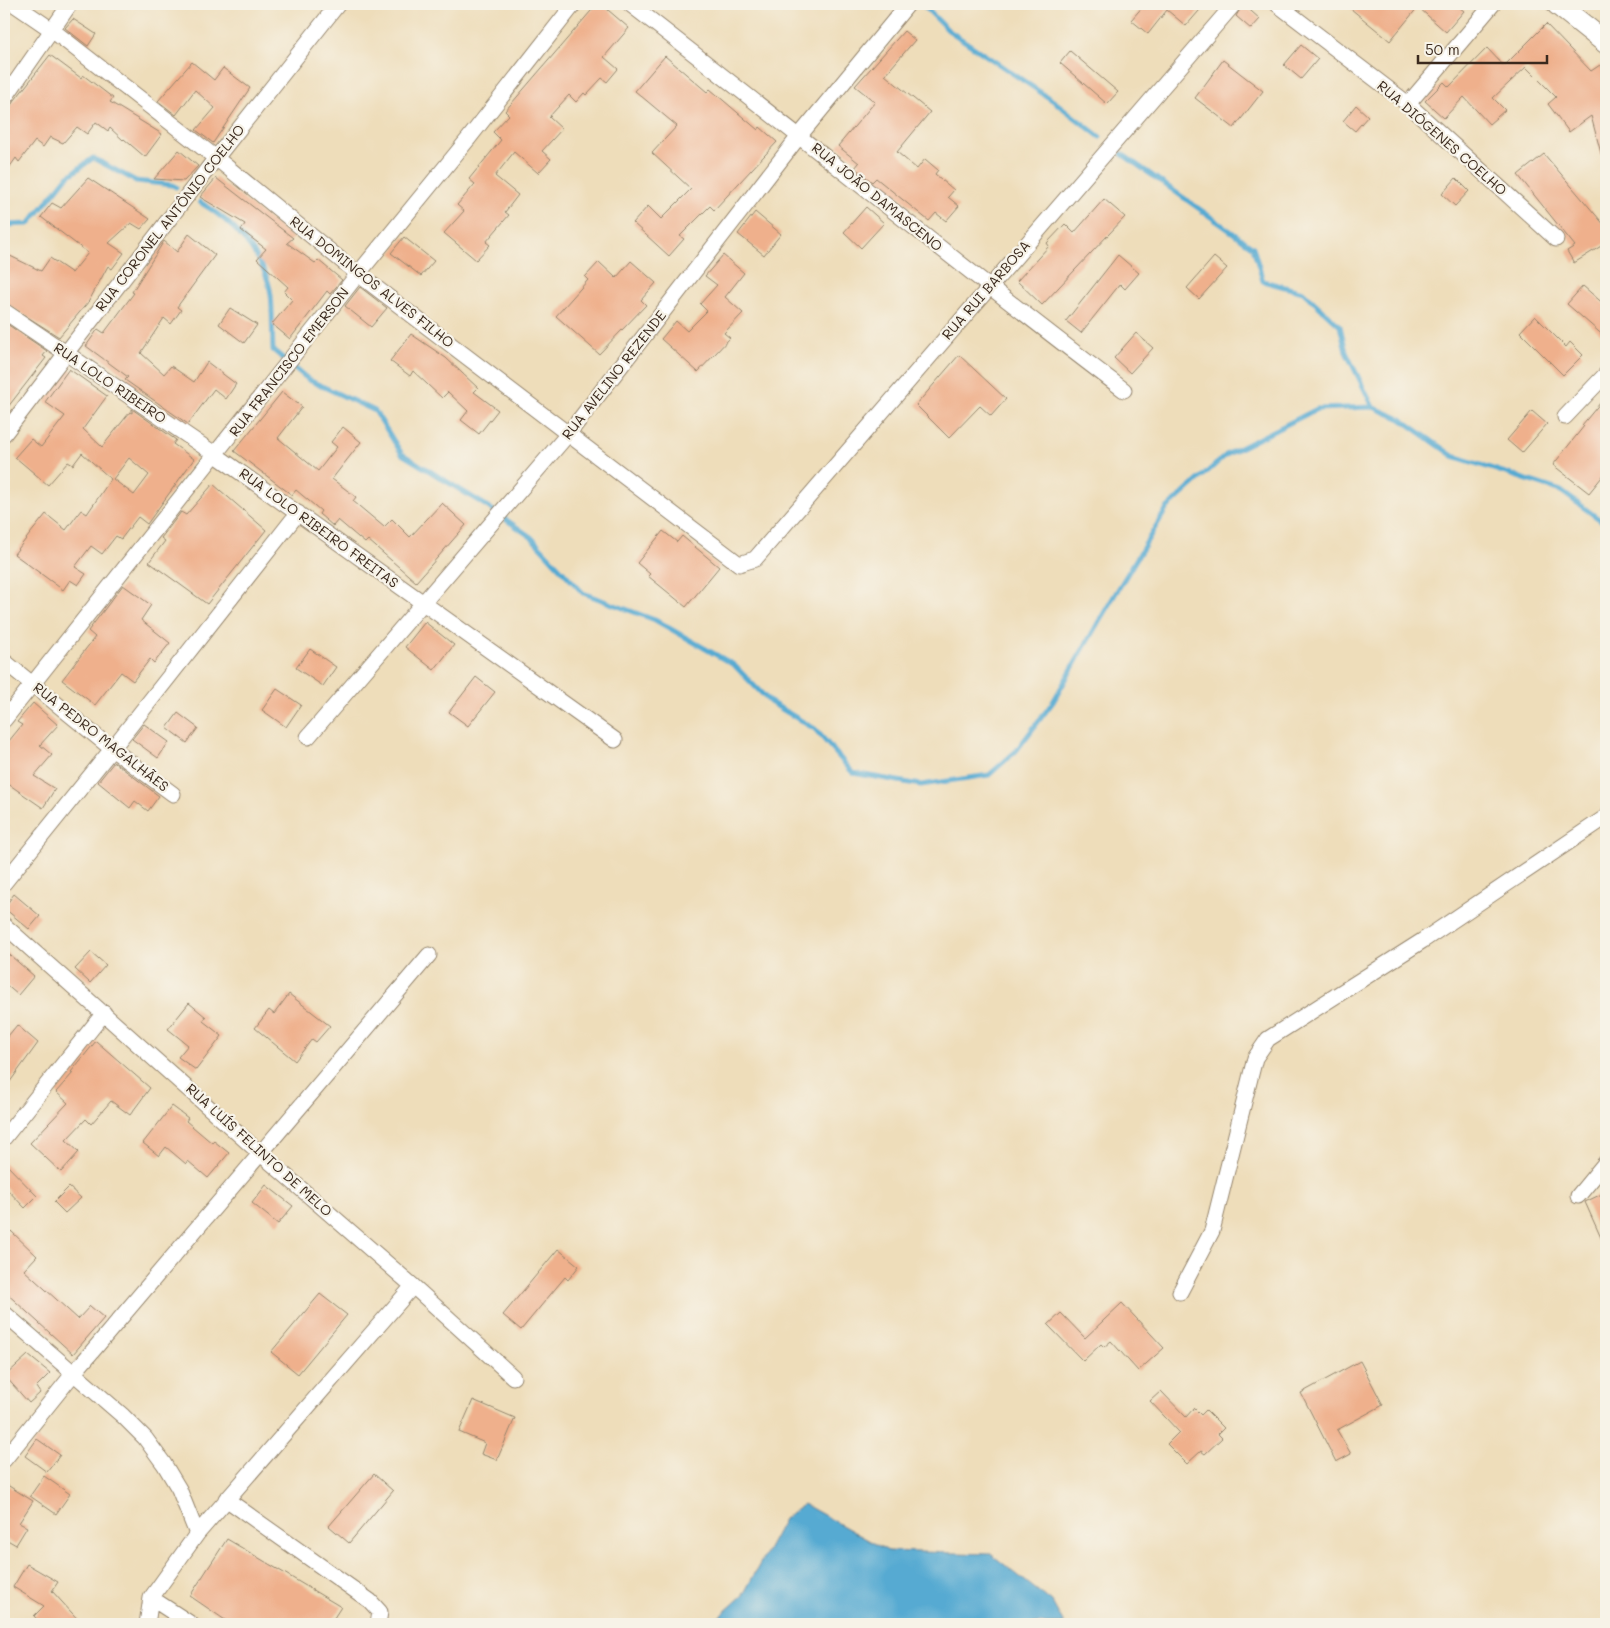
<svg xmlns="http://www.w3.org/2000/svg" width="1610" height="1628" font-family="Mali,sans-serif">
  <rect width="100%" height="100%" fill="#f7f3e8"/>
  <filter id="ink" filterUnits="userSpaceOnUse"><feTurbulence type="fractalNoise" baseFrequency=".02" numOctaves="2"/><feDisplacementMap in="SourceGraphic" scale="10" xChannelSelector="R" yChannelSelector="G"/><feConvolveMatrix kernelMatrix="1 2 1 2 8 2 1 2 1" color-interpolation-filters="sRGB"/></filter>
  <filter id="wash" filterUnits="userSpaceOnUse"><feTurbulence type="fractalNoise" baseFrequency=".0096" numOctaves="4" result="noise"/><feDisplacementMap in="SourceGraphic" scale="20" xChannelSelector="R" yChannelSelector="G"/><feGaussianBlur stdDeviation="1.12" result="paint"/><feColorMatrix in="noise" values="0 0 0 0 0 0 0 0 0 0 0 0 0 0 0 0 0 1.4 0 .05"/><feComposite in="paint" operator="in"/></filter>
  <g filter="url(#wash)">
    <rect width="100%" height="100%" fill="#eeddba"/>
    <!-- water -->
    <path fill="#56aad2" stroke="#486a78" d="M 804,1504 L 888,1551 L 991,1554 L 1052,1602 L 1064,1624 L 711,1624 L 743,1595 L 784,1519 Z"/>
    <g fill="none" stroke-linecap="round" stroke-linejoin="round">
      <!-- stream -->
      <path stroke="#56aad2" stroke-width="5" d="M 922,4 L 948,30 L 1055,102 L 1100,137
        M 1122,154 L 1253,247 L 1263,281 L 1303,292 L 1340,326 L 1346,352 L 1373,407 L 1401,419 L 1453,456 L 1561,491 L 1606,524
        M 200,202 C 232,221 266,257 271,295 C 273,313 272,332 273,350 L 309,380 L 375,411 L 402,454 L 485,505 L 531,537 L 583,593 L 655,620 L 734,665 L 770,702 L 815,729 L 853,773 L 921,785 L 989,775 L 1016,751 L 1053,702 L 1099,621 L 1167,508 L 1226,455 L 1317,409 L 1373,407
        M 4,225 L 29,224 L 66,178 L 93,158 L 136,181 L 172,185 L 176,187"/>
    </g>
    <g id="blocks">
      <!-- building -->
      <path fill="#efb08c" fill-rule="evenodd" d="M 597,4 L 601,4 L 629,28 L 604,57 L 618,69 L 607,82 L 602,78 L 586,95 L 584,93 L 576,102 L 569,95 L 549,117 L 562,129 L 542,151 L 551,159 L 538,173 L 514,152 L 495,176 L 518,195 L 505,212 L 509,215 L 486,242 L 490,245 L 476,260 L 444,233 L 464,211 L 457,205 L 475,184 L 469,179 L 501,140 L 493,132 L 509,115 L 505,111 Z
        M 1145,4 L 1205,4 L 1186,26 L 1167,10 L 1148,34 L 1131,20 Z
        M 1243,4 L 1260,19 L 1251,29 L 1236,16 Z
        M 1345,4 L 1455,4 L 1464,11 L 1446,32 L 1418,7 L 1390,41 Z
        M 73,19 L 96,34 L 88,46 L 65,28 Z
        M 1546,24 L 1591,71 L 1600,65 L 1606,73 L 1606,156 L 1602,157 L 1591,116 L 1569,132 L 1548,104 L 1556,97 L 1526,67 L 1493,98 L 1505,110 L 1489,124 L 1464,97 L 1444,118 L 1425,101 L 1444,82 L 1449,87 L 1487,48 L 1504,66 Z
        M 904,31 L 915,40 L 885,75 L 930,112 L 897,152 L 917,169 L 925,159 L 938,170 L 935,174 L 954,190 L 948,197 L 959,206 L 946,221 L 936,213 L 929,221 L 876,178 L 872,182 L 855,168 L 859,163 L 838,146 L 875,102 L 855,86 Z
        M 1301,45 L 1318,59 L 1301,79 L 1284,65 Z
        M 1070,51 L 1118,92 L 1107,104 L 1060,63 Z
        M 50,55 L 81,78 L 83,75 L 113,98 L 110,102 L 162,134 L 145,157 L 124,139 L 123,140 L 110,128 L 108,131 L 96,122 L 87,134 L 77,127 L 63,143 L 50,137 L 43,147 L 35,141 L 19,162 L 16,158 L 4,175 L 4,114 Z
        M 665,56 L 707,92 L 710,89 L 758,130 L 760,127 L 777,142 L 714,210 L 710,206 L 680,236 L 684,239 L 669,256 L 633,223 L 648,206 L 661,219 L 691,189 L 652,153 L 677,126 L 635,91 Z
        M 1223,60 L 1263,91 L 1234,128 L 1195,98 Z
        M 192,62 L 214,80 L 223,68 L 250,88 L 213,143 L 196,130 L 215,108 L 195,90 L 176,115 L 158,101 Z
        M 1356,105 L 1368,116 L 1355,131 L 1343,121 Z
        M 179,150 L 198,166 L 184,181 L 154,179 Z
        M 1544,154 L 1606,227 L 1606,243 L 1574,263 L 1567,251 L 1575,246 L 1518,175 Z
        M 88,178 L 150,219 L 141,229 L 131,223 L 109,243 L 124,253 L 112,269 L 108,266 L 89,301 L 59,337 L 4,302 L 4,253 L 41,271 L 50,258 L 72,273 L 88,253 L 41,217 L 52,203 L 61,208 Z
        M 216,178 L 293,238 L 287,243 L 315,263 L 318,260 L 342,280 L 330,294 L 327,291 L 290,339 L 272,324 L 292,300 L 284,292 L 288,287 L 257,259 L 266,249 L 241,230 L 245,224 L 200,197 Z
        M 1456,178 L 1469,191 L 1455,206 L 1442,194 Z
        M 1104,199 L 1125,217 L 1042,305 L 1017,281 L 1049,246 L 1047,243 L 1065,224 L 1074,233 Z
        M 866,207 L 884,223 L 861,248 L 844,232 Z
        M 755,212 L 781,234 L 764,255 L 738,234 Z
        M 189,234 L 215,255 L 177,307 L 181,310 L 171,324 L 164,318 L 141,353 L 164,374 L 171,366 L 194,382 L 207,362 L 236,384 L 226,399 L 214,389 L 188,424 L 125,380 L 128,377 L 86,346 L 98,329 L 104,333 L 134,293 L 132,292 L 164,241 L 177,252 Z
        M 404,237 L 434,261 L 421,276 L 391,253 Z
        M 723,255 L 744,273 L 725,297 L 743,313 L 724,333 L 730,338 L 698,372 L 661,339 L 676,321 L 687,331 L 707,311 L 700,304 L 717,285 L 705,276 Z
        M 1118,255 L 1139,273 L 1125,289 L 1120,284 L 1081,333 L 1066,321 Z
        M 1214,257 L 1227,268 L 1199,299 L 1187,288 Z
        M 631,261 L 656,283 L 641,300 L 646,305 L 599,354 L 556,316 L 588,280 L 585,277 L 599,262 L 616,278 Z
        M 1583,286 L 1606,306 L 1606,338 L 1567,304 Z
        M 360,287 L 387,308 L 371,327 L 345,306 Z
        M 230,308 L 257,325 L 244,343 L 219,324 Z
        M 1535,316 L 1566,347 L 1570,342 L 1583,355 L 1563,375 L 1520,332 Z
        M 4,322 L 47,351 L 43,356 L 46,358 L 4,412 Z
        M 1136,333 L 1153,348 L 1130,373 L 1114,358 Z
        M 411,334 L 446,358 L 478,388 L 474,392 L 498,410 L 479,434 L 461,420 L 468,411 L 448,392 L 442,398 L 413,371 L 410,376 L 390,361 Z
        M 959,355 L 1006,399 L 991,416 L 980,406 L 949,438 L 916,405 Z
        M 69,369 L 107,396 L 83,429 L 102,447 L 130,412 L 132,413 L 132,409 L 176,440 L 173,444 L 194,459 L 147,524 L 138,517 L 121,539 L 116,536 L 102,554 L 91,546 L 75,567 L 86,574 L 78,585 L 70,580 L 63,590 L 14,554 L 46,514 L 66,530 L 81,510 L 87,514 L 111,479 L 82,453 L 73,465 L 68,462 L 48,485 L 15,457 L 31,439 L 41,447 L 65,416 L 45,402 ZM 129,458 L 149,475 L 134,495 L 113,479 Z
        M 282,392 L 302,407 L 278,438 L 318,471 L 337,447 L 331,442 L 343,427 L 361,442 L 332,479 L 356,497 L 353,501 L 384,527 L 392,519 L 410,537 L 442,503 L 466,525 L 416,582 L 368,540 L 365,543 L 338,520 L 333,526 L 319,514 L 321,511 L 296,490 L 292,495 L 234,451 Z
        M 1606,396 L 1606,472 L 1589,493 L 1553,465 L 1584,426 L 1582,425 Z
        M 1532,411 L 1547,424 L 1522,453 L 1507,440 Z
        M 213,484 L 266,530 L 207,604 L 149,562 L 165,541 L 161,538 L 181,512 L 186,515 Z
        M 663,531 L 677,542 L 682,536 L 719,567 L 686,607 L 648,576 L 650,574 L 637,563 Z
        M 123,585 L 151,605 L 141,620 L 170,643 L 154,663 L 150,659 L 133,681 L 121,672 L 95,705 L 62,680 L 95,637 L 88,631 Z
        M 425,622 L 454,645 L 434,670 L 405,647 Z
        M 310,649 L 336,667 L 323,686 L 296,668 Z
        M 476,677 L 495,692 L 468,726 L 449,712 Z
        M 277,689 L 301,705 L 286,727 L 262,710 Z
        M 33,703 L 58,725 L 40,745 L 52,755 L 34,776 L 55,789 L 43,808 L 4,781 L 4,747 L 22,725 L 17,722 Z
        M 178,713 L 198,728 L 187,743 L 167,728 Z
        M 144,724 L 169,742 L 158,758 L 132,739 Z
        M 114,762 L 159,796 L 148,811 L 135,801 L 130,808 L 98,782 Z
        M 14,894 L 40,916 L 29,929 L 4,908 Z
        M 4,950 L 34,976 L 18,995 L 4,983 Z
        M 91,952 L 106,965 L 90,983 L 75,969 Z
        M 289,994 L 330,1026 L 316,1042 L 312,1039 L 295,1061 L 255,1028 L 269,1010 L 274,1014 Z
        M 189,1003 L 206,1017 L 203,1021 L 222,1036 L 196,1070 L 178,1057 L 188,1045 L 168,1029 Z
        M 17,1025 L 38,1043 L 4,1090 L 4,1041 Z
        M 96,1041 L 150,1088 L 130,1115 L 111,1101 L 91,1124 L 86,1119 L 66,1140 L 79,1152 L 61,1172 L 30,1143 L 68,1103 L 56,1092 L 73,1073 L 71,1072 Z
        M 172,1106 L 188,1118 L 186,1121 L 212,1143 L 214,1141 L 229,1153 L 208,1178 L 188,1161 L 186,1164 L 166,1147 L 159,1156 L 143,1143 Z
        M 4,1162 L 37,1196 L 25,1208 L 4,1186 Z
        M 266,1185 L 293,1206 L 278,1224 L 252,1203 Z
        M 69,1187 L 81,1198 L 65,1213 L 54,1202 Z
        M 1606,1192 L 1606,1249 L 1585,1202 Z
        M 11,1231 L 37,1256 L 24,1270 L 45,1289 L 78,1319 L 90,1306 L 104,1318 L 73,1354 L 4,1291 L 4,1238 Z
        M 558,1249 L 579,1266 L 568,1280 L 565,1277 L 521,1330 L 503,1315 Z
        M 320,1294 L 347,1315 L 298,1374 L 271,1352 Z
        M 1122,1303 L 1164,1348 L 1138,1371 L 1111,1341 L 1104,1347 L 1101,1344 L 1083,1361 L 1048,1325 L 1061,1313 L 1085,1338 Z
        M 28,1355 L 50,1373 L 36,1387 L 40,1393 L 29,1403 L 5,1376 Z
        M 1360,1361 L 1383,1405 L 1337,1430 L 1351,1454 L 1336,1462 L 1301,1393 Z
        M 1161,1391 L 1186,1417 L 1194,1408 L 1201,1415 L 1206,1410 L 1224,1428 L 1218,1434 L 1222,1438 L 1205,1454 L 1201,1451 L 1187,1464 L 1167,1444 L 1179,1432 L 1150,1401 Z
        M 473,1400 L 515,1418 L 497,1460 L 481,1454 L 485,1443 L 459,1432 Z
        M 37,1439 L 60,1455 L 47,1472 L 25,1456 Z
        M 374,1474 L 393,1491 L 349,1543 L 329,1526 Z
        M 44,1476 L 70,1494 L 56,1514 L 30,1496 Z
        M 4,1483 L 33,1501 L 19,1523 L 27,1527 L 16,1545 L 4,1538 Z
        M 227,1539 L 341,1607 L 330,1624 L 231,1624 L 190,1596 Z
        M 27,1564 L 58,1582 L 52,1591 L 82,1624 L 41,1624 L 34,1616 L 44,1606 L 13,1587 Z"/>
    </g>
  </g>
  <g filter="url(#ink)">
    <use href="#blocks" fill-opacity="0" stroke="#94846c" stroke-width="1"/>
    <g fill="none" stroke-linecap="round" stroke-linejoin="round">
      <defs>
        <path id="street" d="M 14,4 L 52,30 L 216,158 L 358,274 L 739,564 L 755,559 L 1234,4
          M 630,4 C 796,132 957,264 1124,390
          M 1277,4 L 1408,104 L 1556,239
          M 4,99 L 70,4
          M 1408,104 L 1493,4
          M 4,311 L 216,455 L 615,740
          M 1565,417 L 1606,374
          M 4,434 L 216,158 L 338,4
          M 4,661 L 112,749 L 173,794
          M 4,720 L 358,274 L 469,138 L 574,4
          M 308,737 L 569,433 L 800,135 L 908,4
          M 4,883 L 112,749 L 298,513
          M 4,925 L 262,1155 L 413,1286 L 513,1377
          M 4,1138 L 104,1013
          M 1578,1196 L 1606,1162
          M 1180,1292 L 1212,1231 L 1255,1058 L 1268,1039 L 1422,941 L 1606,817
          M 4,1313 L 123,1416 L 145,1438 L 164,1464 L 179,1489 L 197,1534
          M 4,1460 L 73,1374 L 429,955
          M 226,1499 L 370,1601 L 380,1612 L 378,1624
          M 151,1598 L 191,1624
          M 147,1624 L 151,1598 L 197,1534 L 413,1286"/>
        <path id="secondary" d="M 1557,4 L 1606,43"/>
      </defs>
      <!-- street casing -->
      <use href="#street" stroke="#94846c" stroke-width="17"/>
      <!-- secondary casing -->
      <use href="#secondary" stroke="#94846c" stroke-width="23"/>
      <!-- street -->
      <use href="#street" stroke="#fff" stroke-width="15"/>
      <!-- secondary -->
      <use href="#secondary" stroke="#fff" stroke-width="21"/>
    </g>
  </g>
  <g text-anchor="middle" stroke-width="4.5" stroke-linejoin="round" paint-order="stroke">
    <!-- street labels -->
    <g font-size="14" fill="#3b2a1e" stroke="#f7f3e8">
      <text transform="translate(1442 138) rotate(41)" y="5">RUA DIÓGENES COELHO</text>
      <text transform="translate(877 197) rotate(39)" y="5">RUA JOÃO DAMASCENO</text>
      <text transform="translate(170 218) rotate(-52)" y="5">RUA CORONEL ANTÔNIO COELHO</text>
      <text transform="translate(372 282) rotate(38)" y="5">RUA DOMINGOS ALVES FILHO</text>
      <text transform="translate(986 290) rotate(-49)" y="5">RUA RUI BARBOSA</text>
      <text transform="translate(289 362) rotate(-52)" y="5">RUA FRANCISCO EMERSON</text>
      <text transform="translate(614 375) rotate(-52)" y="5">RUA AVELINO REZENDE</text>
      <text transform="translate(110 383) rotate(34)" y="5">RUA LOLO RIBEIRO</text>
      <text transform="translate(319 528) rotate(36)" y="5">RUA LOLO RIBEIRO FREITAS</text>
      <text transform="translate(101 737) rotate(38)" y="5">RUA PEDRO MAGALHÃES</text>
      <text transform="translate(259 1150) rotate(42)" y="5">RUA LUÍS FELINTO DE MELO</text>
    </g>
  </g>
  <!-- margin -->
  <rect width="1610" height="1628" fill="none" stroke="#f7f3e8" stroke-width="20"/>
  <!-- scale -->
  <path d="M1418 55v8h129v-8" fill="none" stroke="#3b2a1e" stroke-width="2.5"/>
  <text x="1425" y="55" font-size="15" fill="#3b2a1e" stroke="#f7f3e8" stroke-width="4" paint-order="stroke">50 m</text>
</svg>
